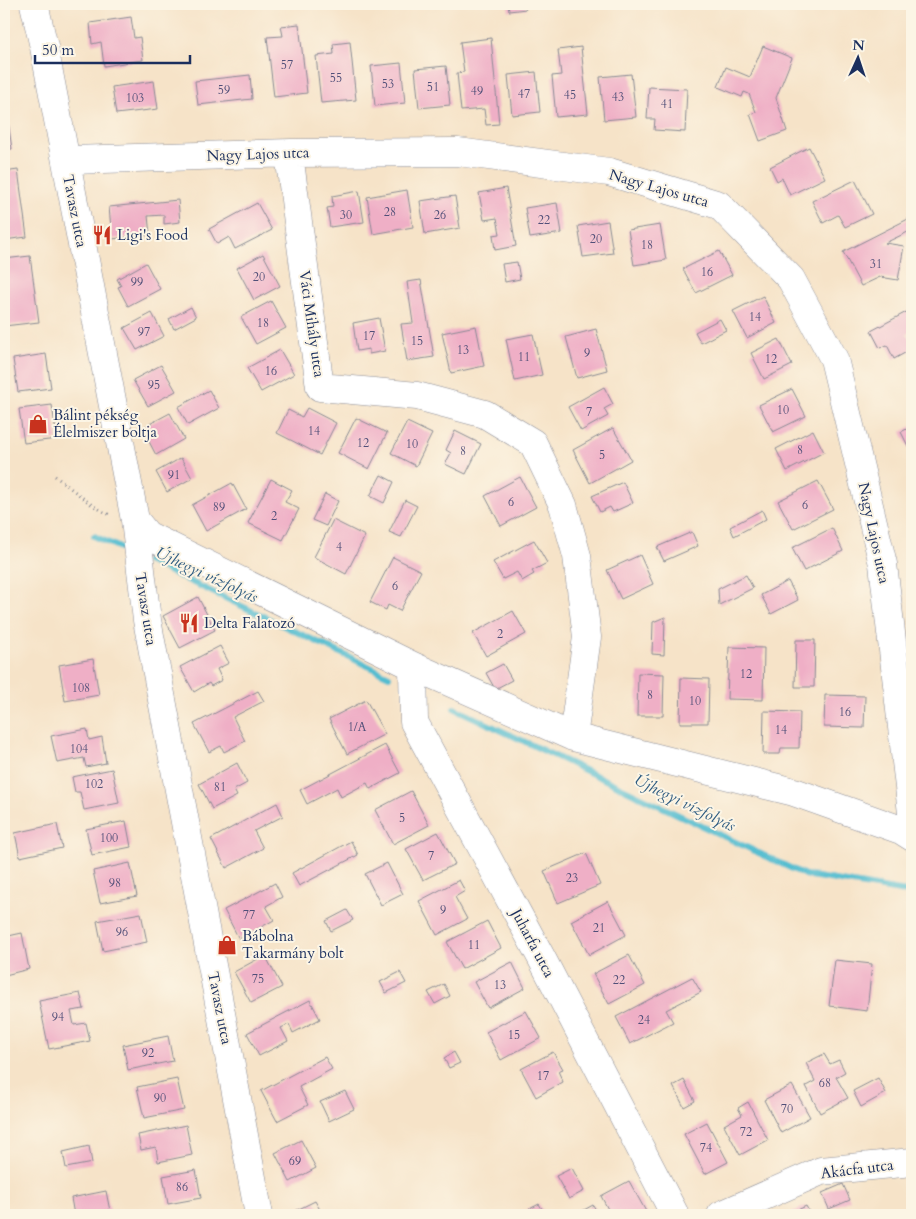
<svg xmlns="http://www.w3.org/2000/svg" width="916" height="1219" font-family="Cardo,serif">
  <rect width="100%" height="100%" fill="#fcf5e5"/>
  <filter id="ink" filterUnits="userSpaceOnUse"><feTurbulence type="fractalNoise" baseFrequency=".02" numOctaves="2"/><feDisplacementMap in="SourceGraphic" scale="10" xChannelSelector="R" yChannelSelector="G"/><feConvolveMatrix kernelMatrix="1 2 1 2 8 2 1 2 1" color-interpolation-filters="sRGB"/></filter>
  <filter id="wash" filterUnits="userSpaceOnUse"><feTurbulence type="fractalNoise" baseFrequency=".0096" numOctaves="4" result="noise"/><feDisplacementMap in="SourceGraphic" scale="20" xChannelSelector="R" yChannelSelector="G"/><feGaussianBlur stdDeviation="1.12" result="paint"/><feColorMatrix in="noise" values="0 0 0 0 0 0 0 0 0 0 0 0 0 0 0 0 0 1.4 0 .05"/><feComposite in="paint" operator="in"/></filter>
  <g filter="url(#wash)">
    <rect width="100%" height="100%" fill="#f6e3c8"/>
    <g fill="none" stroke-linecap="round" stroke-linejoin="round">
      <!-- stream -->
      <path stroke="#54bdd0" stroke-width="6" d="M 94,536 L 131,553
        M 147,561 L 389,676
        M 454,708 L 805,875 L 912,893"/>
    </g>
    <g id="blocks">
      <!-- building -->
      <path fill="#efafc6" d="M 508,4 L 525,4 L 526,9 L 509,11 Z
        M 131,17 L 134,38 L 140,37 L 143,60 L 104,66 L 101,42 L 92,44 L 90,23 Z
        M 299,24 L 307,93 L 274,97 L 267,37 L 283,36 L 281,26 Z
        M 491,38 L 499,124 L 486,125 L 484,109 L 461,111 L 457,73 L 464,72 L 460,42 Z
        M 350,42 L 356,100 L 321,103 L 316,56 L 334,54 L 333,44 Z
        M 763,46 L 792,58 L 776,98 L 787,131 L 760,141 L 750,114 L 756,112 L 749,94 L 744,92 L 742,97 L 718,87 L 726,67 L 750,77 Z
        M 581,47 L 588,114 L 556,117 L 552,76 L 561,75 L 558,50 Z
        M 401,63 L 405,103 L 375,106 L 371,66 Z
        M 446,66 L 450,105 L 419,108 L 415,69 Z
        M 536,72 L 540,112 L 512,115 L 508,75 Z
        M 631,74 L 636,117 L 604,120 L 600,77 Z
        M 250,75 L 252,99 L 198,105 L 195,81 Z
        M 154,81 L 158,109 L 116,114 L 112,87 Z
        M 649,87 L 687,89 L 685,132 L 654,130 L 655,119 L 647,119 Z
        M 4,100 L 5,100 L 12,149 L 4,150 Z
        M 809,147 L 825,178 L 790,195 L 782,178 L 777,181 L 770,167 Z
        M 18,170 L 27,237 L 4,240 L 4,172 Z
        M 855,180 L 872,214 L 845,227 L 838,215 L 823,223 L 812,201 Z
        M 506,188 L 516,246 L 495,250 L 493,235 L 500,234 L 497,218 L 484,220 L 479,193 Z
        M 407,190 L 413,227 L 373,234 L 367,197 Z
        M 359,191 L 364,222 L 330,227 L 327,208 L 333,207 L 332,196 Z
        M 455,196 L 460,228 L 425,234 L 420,201 Z
        M 178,200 L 180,222 L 164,224 L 164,215 L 148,216 L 150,235 L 112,239 L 109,207 Z
        M 257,203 L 272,230 L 235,249 L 229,237 L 217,244 L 209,229 Z
        M 557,203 L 562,233 L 530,238 L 525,208 Z
        M 912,217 L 912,230 L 885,243 L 904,246 L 898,280 L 880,277 L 861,286 L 843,252 Z
        M 608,221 L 613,253 L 583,257 L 578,226 Z
        M 660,225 L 666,260 L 634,265 L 628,230 Z
        M 719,251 L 732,275 L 696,293 L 683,269 Z
        M 263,254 L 280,286 L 254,300 L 237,268 Z
        M 30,256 L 39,322 L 4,326 L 4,259 Z
        M 517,262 L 520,279 L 505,282 L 502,264 Z
        M 146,263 L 160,289 L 128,306 L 118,287 L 121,286 L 117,279 Z
        M 421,280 L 434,357 L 407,361 L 401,324 L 413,323 L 407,282 Z
        M 763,296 L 776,323 L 747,338 L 733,311 Z
        M 271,301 L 286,328 L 256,344 L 241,317 Z
        M 191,307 L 196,317 L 174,329 L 169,319 Z
        M 912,309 L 912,331 L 907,334 L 912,343 L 912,349 L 894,359 L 887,345 L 880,348 L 871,331 Z
        M 152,313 L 164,336 L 137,350 L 124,328 Z
        M 379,318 L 385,351 L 369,354 L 369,349 L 357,351 L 353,323 Z
        M 720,319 L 726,330 L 701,343 L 695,332 Z
        M 476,326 L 484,366 L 451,373 L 442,333 Z
        M 596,329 L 607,370 L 577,378 L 566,337 Z
        M 533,334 L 542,375 L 515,381 L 506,339 Z
        M 779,339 L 792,365 L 764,379 L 751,353 Z
        M 280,350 L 294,374 L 261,392 L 247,368 Z
        M 46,354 L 51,388 L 18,392 L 13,359 Z
        M 161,365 L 176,391 L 148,406 L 133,380 Z
        M 604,387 L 613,404 L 604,409 L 608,416 L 581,431 L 568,407 Z
        M 792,389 L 806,416 L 773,432 L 759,405 Z
        M 209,390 L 219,408 L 188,425 L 178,407 Z
        M 52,405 L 57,439 L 24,443 L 19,409 Z
        M 307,408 L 336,423 L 320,455 L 277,433 L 288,410 L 302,417 Z
        M 170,413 L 184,439 L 156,455 L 142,428 Z
        M 356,418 L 387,433 L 369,469 L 338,453 Z
        M 407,422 L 432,434 L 416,466 L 391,453 Z
        M 912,426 L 912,454 L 901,432 Z
        M 613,428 L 631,460 L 590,483 L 573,450 Z
        M 813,430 L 824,452 L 787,471 L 776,449 Z
        M 455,431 L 481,444 L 466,474 L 445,464 L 451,453 L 446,450 Z
        M 181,458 L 192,478 L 167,492 L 156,472 Z
        M 381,475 L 394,482 L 384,503 L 370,496 Z
        M 520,477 L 536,507 L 501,526 L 485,496 Z
        M 271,479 L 292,490 L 285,502 L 299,509 L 283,540 L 248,523 Z
        M 818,481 L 833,509 L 793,529 L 778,501 Z
        M 623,482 L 633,503 L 613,512 L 610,507 L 600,512 L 592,496 Z
        M 232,483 L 246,509 L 206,531 L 192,505 Z
        M 325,494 L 338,501 L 326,526 L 312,520 Z
        M 405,500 L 417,506 L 401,537 L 389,532 Z
        M 762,510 L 766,519 L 734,536 L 730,527 Z
        M 333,520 L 365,536 L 346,574 L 314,557 Z
        M 832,528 L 843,551 L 804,571 L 792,548 Z
        M 692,532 L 698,546 L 664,561 L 657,547 Z
        M 534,540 L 547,563 L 532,571 L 534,574 L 522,581 L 517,572 L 503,579 L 493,562 Z
        M 640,555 L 653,584 L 621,599 L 607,570 Z
        M 393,557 L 421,571 L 400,611 L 388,605 L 386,610 L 370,602 Z
        M 746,575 L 753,588 L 719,605 L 718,589 Z
        M 788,581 L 798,600 L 771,614 L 761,595 Z
        M 198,597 L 215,630 L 180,648 L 163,616 Z
        M 513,611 L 526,634 L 486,656 L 473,633 Z
        M 665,617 L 664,655 L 652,654 L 653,622 Z
        M 796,640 L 815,640 L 814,687 L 795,687 Z
        M 220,646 L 229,663 L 217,669 L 222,680 L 211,686 L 209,683 L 194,692 L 180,667 Z
        M 729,647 L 764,648 L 763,700 L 727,699 Z
        M 93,659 L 99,695 L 65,701 L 59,665 Z
        M 503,664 L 512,680 L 495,689 L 486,673 Z
        M 638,673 L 664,674 L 663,716 L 637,716 Z
        M 681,678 L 709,679 L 708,723 L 680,723 Z
        M 258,691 L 264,701 L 233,717 L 245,741 L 224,752 L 221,746 L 209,752 L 194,724 Z
        M 825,695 L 865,696 L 864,728 L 824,727 Z
        M 366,700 L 385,734 L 347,754 L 329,719 Z
        M 764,711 L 800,712 L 799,748 L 781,748 L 780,754 L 763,754 Z
        M 87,729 L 89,740 L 102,737 L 106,763 L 86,767 L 84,758 L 57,763 L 51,736 Z
        M 385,745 L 400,773 L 370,789 L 367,783 L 341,797 L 337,788 L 307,804 L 300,790 Z
        M 237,763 L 247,783 L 234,790 L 237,796 L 212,809 L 199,784 Z
        M 112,769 L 119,803 L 84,810 L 80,792 L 75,792 L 72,777 Z
        M 411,791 L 429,825 L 393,844 L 375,810 Z
        M 277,803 L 283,816 L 254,831 L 263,848 L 226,868 L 211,839 Z
        M 126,821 L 131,847 L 92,855 L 86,829 Z
        M 57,824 L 62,848 L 20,857 L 15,833 Z
        M 438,832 L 455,864 L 423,880 L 406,849 Z
        M 351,841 L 358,855 L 299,886 L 292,873 Z
        M 586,853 L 600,885 L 558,903 L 544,871 Z
        M 130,863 L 137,896 L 100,903 L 93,871 Z
        M 387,863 L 403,894 L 381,905 L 365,874 Z
        M 459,880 L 465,891 L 455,897 L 467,919 L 437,935 L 419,901 Z
        M 275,883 L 282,897 L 266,906 L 274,920 L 239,939 L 224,910 Z
        M 608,901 L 626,935 L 589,955 L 571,921 Z
        M 347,910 L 353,920 L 331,931 L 326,921 Z
        M 141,913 L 147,942 L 103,951 L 97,921 Z
        M 487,921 L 501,948 L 462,969 L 447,942 Z
        M 22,933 L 29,969 L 5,975 L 4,969 L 4,937 Z
        M 265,955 L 282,987 L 251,1003 L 234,972 Z
        M 629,955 L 645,985 L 609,1004 L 593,974 Z
        M 835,960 L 872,964 L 867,1011 L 829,1006 Z
        M 512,962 L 525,988 L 488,1008 L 474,982 Z
        M 400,972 L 406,983 L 386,993 L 380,982 Z
        M 692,977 L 701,992 L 666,1010 L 673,1022 L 630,1044 L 616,1017 Z
        M 444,984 L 450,996 L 435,1004 L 428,992 Z
        M 80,993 L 84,1009 L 71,1011 L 74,1025 L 86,1023 L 90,1041 L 49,1049 L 39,1001 Z
        M 310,1000 L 320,1019 L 293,1033 L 289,1024 L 281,1028 L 288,1041 L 259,1056 L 247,1033 Z
        M 526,1011 L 541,1038 L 501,1060 L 486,1032 Z
        M 168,1036 L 173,1061 L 128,1070 L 123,1045 Z
        M 454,1052 L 460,1063 L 449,1068 L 444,1058 Z
        M 553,1052 L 563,1069 L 558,1071 L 563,1082 L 536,1097 L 521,1069 Z
        M 824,1054 L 830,1064 L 839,1060 L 845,1072 L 836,1077 L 848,1098 L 820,1113 L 806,1086 L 815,1081 L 806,1063 Z
        M 325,1057 L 332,1069 L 299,1087 L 308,1105 L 277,1121 L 261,1091 Z
        M 878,1078 L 886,1093 L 861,1107 L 853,1091 Z
        M 177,1079 L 184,1110 L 144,1118 L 137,1087 Z
        M 684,1080 L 695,1101 L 684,1107 L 673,1086 Z
        M 792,1085 L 810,1117 L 781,1133 L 764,1100 Z
        M 345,1091 L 354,1109 L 329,1121 L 320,1102 Z
        M 748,1102 L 768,1140 L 740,1155 L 724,1125 L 742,1115 L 738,1108 Z
        M 707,1122 L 728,1162 L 705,1174 L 684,1134 Z
        M 186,1125 L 192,1155 L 158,1162 L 156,1147 L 141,1150 L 138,1135 Z
        M 301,1140 L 316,1168 L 290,1182 L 275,1153 Z
        M 89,1146 L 92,1163 L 66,1168 L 63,1152 Z
        M 572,1168 L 584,1191 L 569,1199 L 556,1176 Z
        M 196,1170 L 201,1198 L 168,1204 L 163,1176 Z
        M 629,1181 L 648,1215 L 611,1215 L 601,1196 Z
        M 843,1184 L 850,1200 L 829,1209 L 822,1193 Z
        M 106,1191 L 110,1211 L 90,1215 L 74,1215 L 71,1198 Z
        M 315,1201 L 323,1215 L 287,1215 Z
        M 539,1204 L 546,1215 L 518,1215 Z
        M 593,1205 L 599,1215 L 575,1215 Z
        M 806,1206 L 811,1215 L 787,1215 Z"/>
    </g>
  </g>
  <g filter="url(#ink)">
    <use href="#blocks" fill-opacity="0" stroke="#888993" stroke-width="1"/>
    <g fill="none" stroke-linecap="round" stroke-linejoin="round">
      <defs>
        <path id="minor" d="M 34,4 L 44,47 L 135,520 L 147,620 L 259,1215
          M 291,153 L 290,162 L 320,387 L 417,396 L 485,414 L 533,443 L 563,505 L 577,556 L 587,637 L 573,737
          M 67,166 L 72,160 L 291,153 L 458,152 L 609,172 L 719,205 L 791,279 L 834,359 L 883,564 L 912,813
          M 135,520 L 147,535 L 413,666 L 573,737 L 794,792 L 901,830 L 912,837
          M 413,666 L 414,722 L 541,957 L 675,1215
          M 721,1215 L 821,1171 L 912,1162"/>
      </defs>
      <!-- minor casing -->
      <use href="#minor" stroke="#888993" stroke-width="29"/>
      <!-- path -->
      <path stroke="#888993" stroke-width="3" stroke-dasharray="1 4" stroke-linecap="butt" d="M 55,476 L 92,505 L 110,515"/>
      <!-- minor -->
      <use href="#minor" stroke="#fff" stroke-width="28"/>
    </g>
  </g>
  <!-- icons -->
  <defs>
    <symbol id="restaurant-bare" viewBox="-9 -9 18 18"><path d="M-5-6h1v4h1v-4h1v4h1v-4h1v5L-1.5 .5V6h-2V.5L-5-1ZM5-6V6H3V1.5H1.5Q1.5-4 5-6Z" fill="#c8321e" stroke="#fcf5e5" stroke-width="2.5" paint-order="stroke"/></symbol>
    <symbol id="shop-bare" viewBox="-9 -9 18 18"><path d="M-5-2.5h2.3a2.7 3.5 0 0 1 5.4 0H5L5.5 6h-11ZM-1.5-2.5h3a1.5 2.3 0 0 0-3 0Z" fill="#c8321e" stroke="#fcf5e5" stroke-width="2.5" paint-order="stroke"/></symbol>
  </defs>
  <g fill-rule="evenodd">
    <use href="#restaurant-bare" x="88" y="221" width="28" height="28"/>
    <use href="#shop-bare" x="24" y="410" width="28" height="28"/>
    <use href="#restaurant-bare" x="175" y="609" width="28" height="28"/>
    <use href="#shop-bare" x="213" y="931" width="28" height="28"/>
  </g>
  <g text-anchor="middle" stroke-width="4" stroke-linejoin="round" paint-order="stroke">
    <!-- number labels -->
    <g font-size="12" fill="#504f78">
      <text x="287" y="69">57</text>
      <text x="336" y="82">55</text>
      <text x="388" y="88">53</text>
      <text x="433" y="91">51</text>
      <text x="224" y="94">59</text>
      <text x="477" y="95">49</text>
      <text x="524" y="98">47</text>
      <text x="570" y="99">45</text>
      <text x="618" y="101">43</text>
      <text x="135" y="102">103</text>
      <text x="667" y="108">41</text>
      <text x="390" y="216">28</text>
      <text x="346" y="219">30</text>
      <text x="440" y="219">26</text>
      <text x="544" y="224">22</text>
      <text x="596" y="243">20</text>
      <text x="647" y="249">18</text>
      <text x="876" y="268">31</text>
      <text x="707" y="276">16</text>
      <text x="259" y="281">20</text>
      <text x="137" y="286">99</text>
      <text x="755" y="321">14</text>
      <text x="263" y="327">18</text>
      <text x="144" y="336">97</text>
      <text x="369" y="340">17</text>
      <text x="417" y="345">15</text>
      <text x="463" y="354">13</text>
      <text x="587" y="357">9</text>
      <text x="524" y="361">11</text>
      <text x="771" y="363">12</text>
      <text x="271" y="375">16</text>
      <text x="154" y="389">95</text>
      <text x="783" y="414">10</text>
      <text x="589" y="416">7</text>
      <text x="314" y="435">14</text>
      <text x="363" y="447">12</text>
      <text x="412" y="448">10</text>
      <text x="800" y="454">8</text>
      <text x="463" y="455">8</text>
      <text x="602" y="459">5</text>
      <text x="174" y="479">91</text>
      <text x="511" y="506">6</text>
      <text x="805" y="509">6</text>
      <text x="219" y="511">89</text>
      <text x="274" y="520">2</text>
      <text x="339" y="551">4</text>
      <text x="395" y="590">6</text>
      <text x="500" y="638">2</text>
      <text x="746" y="678">12</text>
      <text x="81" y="692">108</text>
      <text x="650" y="699">8</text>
      <text x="695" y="705">10</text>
      <text x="845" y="716">16</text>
      <text x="357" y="731">1/A</text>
      <text x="781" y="734">14</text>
      <text x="79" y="753">104</text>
      <text x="94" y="788">102</text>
      <text x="220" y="791">81</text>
      <text x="402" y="822">5</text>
      <text x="109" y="842">100</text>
      <text x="431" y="860">7</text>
      <text x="572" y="882">23</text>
      <text x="115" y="887">98</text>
      <text x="443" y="914">9</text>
      <text x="249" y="919">77</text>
      <text x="599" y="932">21</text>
      <text x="122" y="936">96</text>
      <text x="474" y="949">11</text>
      <text x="258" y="983">75</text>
      <text x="619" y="984">22</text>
      <text x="500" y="989">13</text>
      <text x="58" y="1021">94</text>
      <text x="644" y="1024">24</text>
      <text x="514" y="1039">15</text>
      <text x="148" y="1057">92</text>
      <text x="543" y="1080">17</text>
      <text x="825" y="1087">68</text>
      <text x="160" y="1102">90</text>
      <text x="787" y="1113">70</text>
      <text x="746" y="1136">72</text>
      <text x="706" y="1152">74</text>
      <text x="295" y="1165">69</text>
      <text x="182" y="1191">86</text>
    </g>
    <!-- street labels -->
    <g font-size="15" fill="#1b2f5e" stroke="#fcf5e5">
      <text transform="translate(258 154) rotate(-2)" y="5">Nagy Lajos utca</text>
      <text transform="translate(659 188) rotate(16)" y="5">Nagy Lajos utca</text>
      <text transform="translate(75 211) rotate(79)" y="5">Tavasz utca</text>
      <text transform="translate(312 324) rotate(82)" y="5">Váci Mihály utca</text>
      <text transform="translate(874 533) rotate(78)" y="5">Nagy Lajos utca</text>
      <text transform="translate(146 609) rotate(81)" y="5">Tavasz utca</text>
      <text transform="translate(533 943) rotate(62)" y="5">Juharfa utca</text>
      <text transform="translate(220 1008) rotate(79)" y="5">Tavasz utca</text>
      <text transform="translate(857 1169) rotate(-7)" y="5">Akácfa utca</text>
    </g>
    <!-- poi labels -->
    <g font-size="15" fill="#1b2f5e" stroke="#fcf5e5" text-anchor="start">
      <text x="117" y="240">Ligi's Food</text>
      <text x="53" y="420">Bálint pékség<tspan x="53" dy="17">Élelmiszer boltja</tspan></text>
      <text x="204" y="628">Delta Falatozó</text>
      <text x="242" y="941">Bábolna<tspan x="242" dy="17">Takarmány bolt</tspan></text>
    </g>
    <!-- water labels -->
    <g font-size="16" font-style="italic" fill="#2c5a80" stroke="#fcf5e5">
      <text transform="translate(207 574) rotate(25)" y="6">Újhegyi vízfolyás</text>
      <text transform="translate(685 802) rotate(26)" y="6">Újhegyi vízfolyás</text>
    </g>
  </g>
  <!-- margin -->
  <rect width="916" height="1219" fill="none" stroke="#fcf5e5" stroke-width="20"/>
  <!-- north arrow -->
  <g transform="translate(858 58) rotate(3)" stroke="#fcf5e5" stroke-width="4" paint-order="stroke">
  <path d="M0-4L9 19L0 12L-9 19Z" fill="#1b2f5e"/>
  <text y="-8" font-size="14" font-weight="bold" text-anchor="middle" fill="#1b2f5e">N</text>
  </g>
  <!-- scale -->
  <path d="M35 55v8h155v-8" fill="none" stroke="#1b2f5e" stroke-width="2.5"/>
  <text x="42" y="55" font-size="15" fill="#1b2f5e" stroke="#fcf5e5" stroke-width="4" paint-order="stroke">50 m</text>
</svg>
